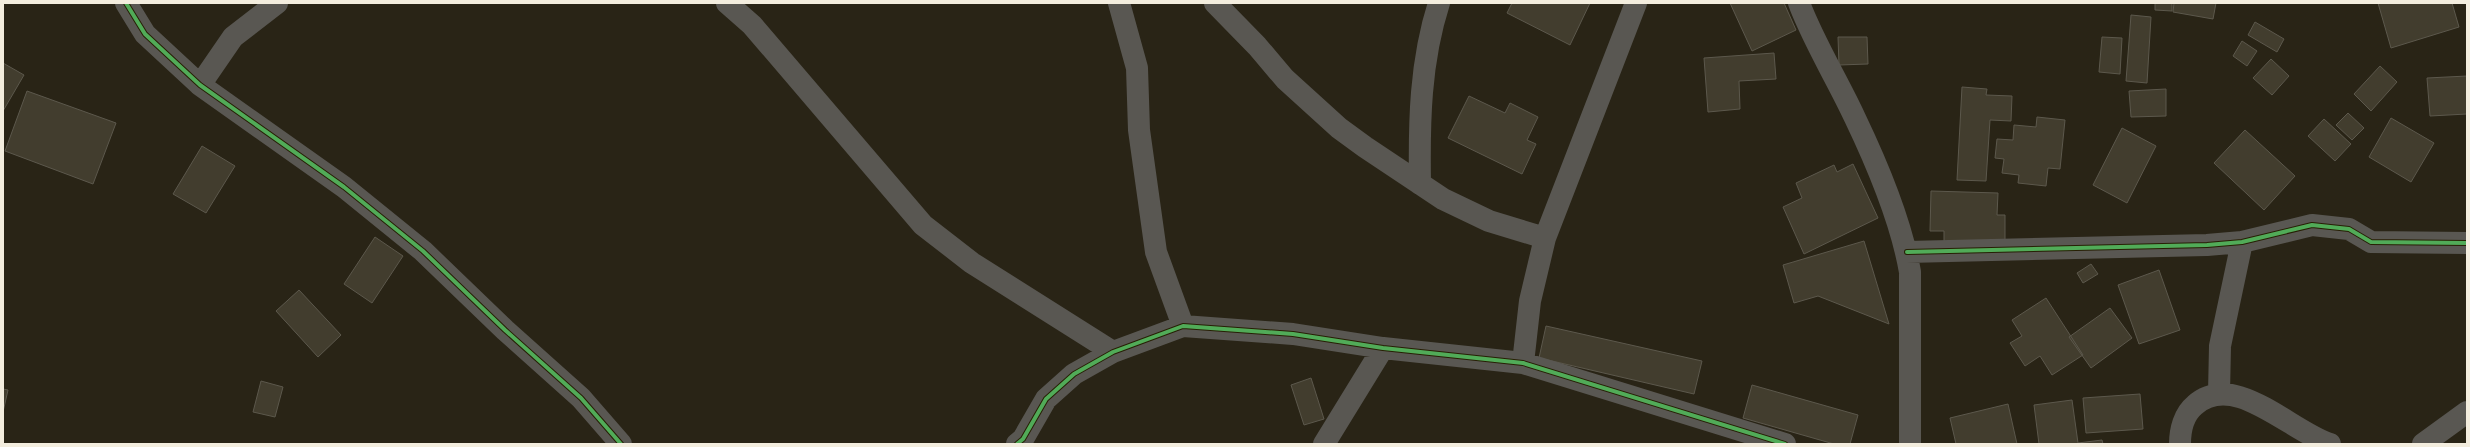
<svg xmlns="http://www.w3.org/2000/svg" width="2470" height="447" font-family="Overpass,sans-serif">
  <rect width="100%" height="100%" fill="#292416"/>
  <!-- building -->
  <path fill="#423d2e" stroke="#5c584c" d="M 1512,3 L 1590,3 L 1570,45 L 1507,13 Z
    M 1730,3 L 1784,3 L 1796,30 L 1752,51 Z
    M 2155,3 L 2172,3 L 2172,11 L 2155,10 Z
    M 2174,3 L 2216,3 L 2213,19 L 2173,12 Z
    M 2378,3 L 2452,3 L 2459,27 L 2391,48 Z
    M 2131,15 L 2151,17 L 2147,83 L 2126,81 Z
    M 2255,22 L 2284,39 L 2277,52 L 2248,35 Z
    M 1838,37 L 1867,37 L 1868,64 L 1839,65 Z
    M 2102,37 L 2122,38 L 2120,74 L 2099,72 Z
    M 2242,41 L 2257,51 L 2247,66 L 2233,56 Z
    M 1774,53 L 1776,79 L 1739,81 L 1740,109 L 1708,112 L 1704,58 Z
    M 2271,59 L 2289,76 L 2272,95 L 2253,78 Z
    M 3,63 L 24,75 L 3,111 Z
    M 2380,66 L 2397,82 L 2371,111 L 2354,94 Z
    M 2467,76 L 2467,114 L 2430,116 L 2427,78 Z
    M 1962,87 L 1987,89 L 1986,95 L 2012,96 L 2011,121 L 1990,120 L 1986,181 L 1957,180 Z
    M 2166,89 L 2166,116 L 2131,117 L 2129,91 Z
    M 27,91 L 116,123 L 93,184 L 5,151 Z
    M 1469,96 L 1505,113 L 1510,103 L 1538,117 L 1527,140 L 1536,144 L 1522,174 L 1448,138 Z
    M 2348,113 L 2364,128 L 2352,140 L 2336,125 Z
    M 2037,117 L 2065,120 L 2060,169 L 2048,168 L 2046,186 L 2018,183 L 2019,175 L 2002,173 L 2004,159 L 1995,158 L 1997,139 L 2013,140 L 2014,125 L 2036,127 Z
    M 2391,118 L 2434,143 L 2411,182 L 2369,157 Z
    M 2324,119 L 2351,144 L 2335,161 L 2308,136 Z
    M 2122,128 L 2156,146 L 2127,203 L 2093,185 Z
    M 2245,130 L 2295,176 L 2264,210 L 2214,163 Z
    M 202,146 L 235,166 L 206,213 L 173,194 Z
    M 1853,164 L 1878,218 L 1804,254 L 1783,207 L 1802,198 L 1796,183 L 1834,165 L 1837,172 Z
    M 1931,191 L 1998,193 L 1997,215 L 2005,215 L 2005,247 L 1944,245 L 1944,231 L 1930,231 Z
    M 375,237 L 403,256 L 372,303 L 344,284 Z
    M 1864,241 L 1889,324 L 1818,296 L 1794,303 L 1783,265 Z
    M 2091,264 L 2098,274 L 2083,283 L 2077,273 Z
    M 2159,270 L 2180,330 L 2139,344 L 2118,285 Z
    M 299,290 L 341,335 L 318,357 L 276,311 Z
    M 2046,298 L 2083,355 L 2052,375 L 2040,356 L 2025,366 L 2010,343 L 2022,336 L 2012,320 Z
    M 2110,308 L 2132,338 L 2091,368 L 2069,337 Z
    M 1546,326 L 1702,361 L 1694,394 L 1539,358 Z
    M 1311,378 L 1324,419 L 1304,425 L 1291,385 Z
    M 261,381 L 283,387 L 275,417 L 253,412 Z
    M 1752,385 L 1858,415 L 1850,444 L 1834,444 L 1743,418 Z
    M 3,389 L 8,390 L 3,412 Z
    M 2140,394 L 2143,429 L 2086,433 L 2083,398 Z
    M 2072,400 L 2078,443 L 2102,440 L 2103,444 L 2039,444 L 2034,405 Z
    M 2008,404 L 2017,444 L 1956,444 L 1950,418 Z"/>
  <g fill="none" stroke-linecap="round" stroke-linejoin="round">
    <!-- minor -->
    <path stroke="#595752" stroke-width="22" d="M 126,3 L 145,34 L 200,85 L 344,187 L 423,251 L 505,330 L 581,398 L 621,444
      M 727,3 L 752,25 L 923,225 L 972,263 L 1113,352
      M 1119,3 L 1137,68 L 1139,130 L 1156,252 L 1183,326
      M 1215,3 L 1257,46 L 1285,79 L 1339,128 L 1365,147 L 1443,199 L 1489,221 L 1545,238
      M 1799,3 C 1814,43 1837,79 1855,118 C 1878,166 1901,220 1910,272 L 1910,444
      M 200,85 L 233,37 L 277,3
      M 1420,184 C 1419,122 1420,62 1439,3
      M 1907,252 L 2207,245 L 2242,242 L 2312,225 L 2349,229 L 2371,242 L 2467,243
      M 1523,363 L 1530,301 L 1545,238 L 1636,3
      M 2219,393 L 2220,346 L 2242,242
      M 1017,444 L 1023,439 L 1046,399 L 1074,374 L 1113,352 L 1183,326 L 1293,334 L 1383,348 L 1523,363 L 1785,444
      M 1324,444 L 1383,348
      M 2180,444 C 2180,430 2184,414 2195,405 C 2234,370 2290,431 2330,444
      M 2423,444 L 2467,412"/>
    <defs>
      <path id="cycleway" d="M 126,3 L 145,34 L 200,85 L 344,187 L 423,251 L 505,330 L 581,398 L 621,444
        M 1907,252 L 2207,245 L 2242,242 L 2312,225 L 2349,229 L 2371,242 L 2467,243
        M 1017,444 L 1023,439 L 1046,399 L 1074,374 L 1113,352 L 1183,326 L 1293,334 L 1383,348 L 1523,363 L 1785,444"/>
    </defs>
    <!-- cycleway casing -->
    <use href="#cycleway" stroke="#271f04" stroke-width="6"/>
    <!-- cycleway -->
    <use href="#cycleway" stroke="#51ab58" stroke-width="4"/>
  </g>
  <!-- border -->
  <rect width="2470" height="447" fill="none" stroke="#f3edde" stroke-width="8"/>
</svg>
